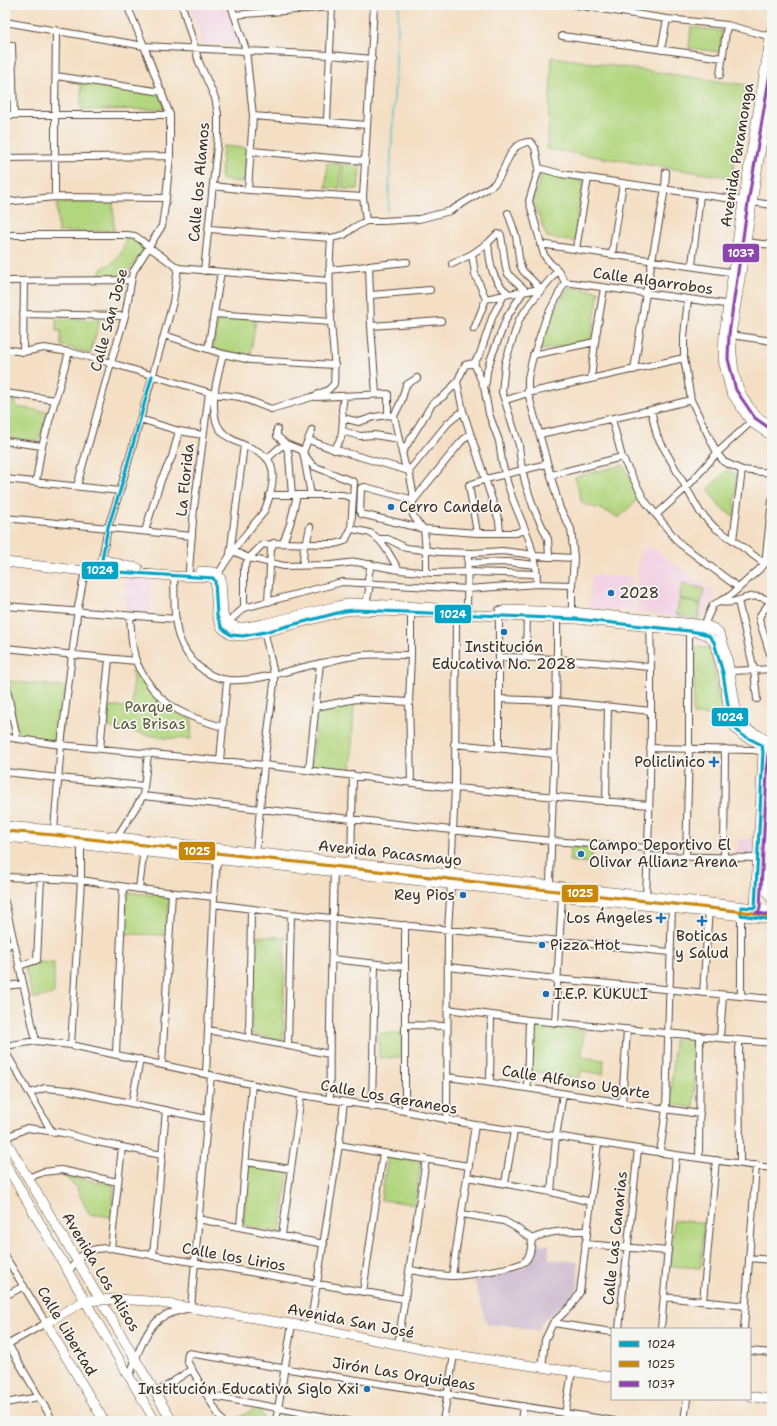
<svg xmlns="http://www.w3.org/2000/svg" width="777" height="1426" font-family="'Shantell Sans',sans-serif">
  <rect width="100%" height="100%" fill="#f6f6f2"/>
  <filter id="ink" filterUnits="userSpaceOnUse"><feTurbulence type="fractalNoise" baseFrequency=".025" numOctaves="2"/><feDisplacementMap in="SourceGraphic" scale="8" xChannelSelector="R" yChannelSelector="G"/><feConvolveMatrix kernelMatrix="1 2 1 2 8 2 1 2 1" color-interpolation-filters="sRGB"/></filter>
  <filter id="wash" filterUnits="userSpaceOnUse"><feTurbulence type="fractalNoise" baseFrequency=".012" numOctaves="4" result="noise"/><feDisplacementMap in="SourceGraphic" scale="16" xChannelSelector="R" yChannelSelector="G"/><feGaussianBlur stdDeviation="0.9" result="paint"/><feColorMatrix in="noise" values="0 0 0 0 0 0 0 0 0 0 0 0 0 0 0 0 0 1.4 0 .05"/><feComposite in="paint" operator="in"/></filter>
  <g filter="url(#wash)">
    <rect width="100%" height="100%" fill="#f4dfc4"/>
    <!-- built -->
    <path fill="#f2cfe2" d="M 190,5 L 228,5 L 241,44 L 203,44 Z
      M 647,544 L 715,593 L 701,620 L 636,612 L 638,567 L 641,552 Z
      M 591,575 L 632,577 L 631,610 L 590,609 Z
      M 125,578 L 151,579 L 151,613 L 125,612 Z
      M 738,839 L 755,839 L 755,855 L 738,854 Z"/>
    <!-- industrial -->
    <path fill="#cfbdd0" d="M 538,1244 L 549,1245 L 549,1259 L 578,1262 L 578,1290 L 574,1290 L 572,1298 L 543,1320 L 538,1331 L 506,1325 L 487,1325 L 474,1279 L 522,1269 L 526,1266 L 533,1258 Z"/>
    <!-- green -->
    <path fill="#b2d67e" stroke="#76804e" d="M 691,27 L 722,31 L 720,52 L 689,48 Z
      M 552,57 L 746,85 L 732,178 L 547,149 Z
      M 81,82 L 160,95 L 165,109 L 81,110 Z
      M 223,146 L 246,148 L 245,182 L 221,180 Z
      M 327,163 L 341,164 L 340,188 L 326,188 Z
      M 343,165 L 360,165 L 358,189 L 343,189 Z
      M 542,173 L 584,181 L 578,211 L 575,242 L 547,237 L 533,201 Z
      M 113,202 L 114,231 L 58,232 L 57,203 Z
      M 126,238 L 133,240 L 145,248 L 126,275 L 99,277 L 101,269 C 119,261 121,256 126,238 Z
      M 569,287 L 599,291 L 591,340 L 538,351 L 550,318 Z
      M 218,316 L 256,319 L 250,357 L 213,349 Z
      M 56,319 L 100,320 L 90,354 L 61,345 L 61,331 L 56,331 Z
      M 5,399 L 16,401 L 16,407 L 48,412 L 39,441 L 5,438 Z
      M 623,465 L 640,497 L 619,518 L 608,512 L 582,503 L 575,477 Z
      M 727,470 L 737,475 L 734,517 L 720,507 L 709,490 L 710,487 Z
      M 683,583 L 704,589 L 701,604 L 679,598 Z
      M 680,599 L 701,605 L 698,620 L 676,614 Z
      M 695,647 L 710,648 L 722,715 L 693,715 Z
      M 135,666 L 151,691 L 192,720 L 191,739 L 164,738 L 108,727 L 108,707 L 132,707 L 133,667 Z
      M 8,681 L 66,687 L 60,742 L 18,737 Z
      M 354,701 L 351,773 L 311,769 L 318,708 Z
      M 570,846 L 593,848 L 591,863 L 569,861 Z
      M 126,892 L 169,897 L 167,935 L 125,934 Z
      M 255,936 L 285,937 L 283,1041 L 251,1034 Z
      M 38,962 L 54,963 L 54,994 L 33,999 L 25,967 Z
      M 532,1025 L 584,1030 L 582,1057 L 604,1060 L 603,1074 L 581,1071 L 580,1078 L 530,1071 Z
      M 379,1033 L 401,1033 L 402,1057 L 379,1058 Z
      M 674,1040 L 696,1041 L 694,1108 L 671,1104 Z
      M 388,1157 L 421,1162 L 415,1204 L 381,1200 Z
      M 249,1161 L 289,1167 L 280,1233 L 243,1225 Z
      M 64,1176 L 114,1185 L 112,1217 L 89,1214 L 76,1187 Z
      M 674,1220 L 704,1223 L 701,1268 L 670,1266 Z
      M 258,1407 L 265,1420 L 263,1421 L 232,1421 Z
      M 281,1413 L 331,1421 L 279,1421 Z"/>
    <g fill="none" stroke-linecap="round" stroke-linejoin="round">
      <!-- stream -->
      <path stroke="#53c0cb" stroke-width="1.5" d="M 388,211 L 399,5"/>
    </g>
  </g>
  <g filter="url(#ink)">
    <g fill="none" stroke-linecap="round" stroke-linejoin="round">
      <defs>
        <path id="street" d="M 182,5 L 199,62 L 215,98 L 218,114 L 218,136 L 204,271
          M 231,5 L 246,50 L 253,116 L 248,190
          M 575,5 L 667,19 L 727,25 L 761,34 L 772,38
          M 234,15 L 332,7
          M 5,22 L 144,46 L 330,55 L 372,59
          M 562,36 L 723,58
          M 5,46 L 12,45 L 14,115
          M 661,50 L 667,19
          M 720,75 L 727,25
          M 56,76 L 162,92
          M 5,115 L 170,115
          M 253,116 L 367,125
          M 327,121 L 332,5
          M 251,151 L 365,161
          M 5,158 L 170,156
          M 539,168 L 561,174 L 772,205
          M 213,186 L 248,190 L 363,197
          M 55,197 L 55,115 L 56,30
          M 5,202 L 55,197 L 166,198
          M 508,213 L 516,236 L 520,265 L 523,271 L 541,289
          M 366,221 L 363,197 L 374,5
          M 209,229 L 331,238 L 344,235 L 353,228 L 366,221 L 382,221 L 419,219 L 450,211 L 493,185 C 504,175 505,160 514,149 C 517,145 527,141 531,142 L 535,148 L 539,168 L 529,201 L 544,255 L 550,263 L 558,270 L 565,282 L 546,318 L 532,360 L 528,378 L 528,393 L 560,509 L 571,529 L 574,558 L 572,585 L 572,612
          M 5,235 L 127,235 L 135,236 L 141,240 L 149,247 L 178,268 L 329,281
          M 745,242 L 772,245
          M 488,243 L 497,234 L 501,235 L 506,269 L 508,274 L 526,291
          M 540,244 L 736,273
          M 576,249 L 588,178
          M 472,254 L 475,274 L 486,299 L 474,329
          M 612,254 L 623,183
          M 452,264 L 472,254 L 488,243 C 490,264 491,280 509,294
          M 369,265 L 371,326 L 376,394
          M 692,265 L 700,195
          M 329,270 L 407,262
          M 5,281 L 131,280
          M 565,282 L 732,305
          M 523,292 L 507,317 L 491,358 L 487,371 L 486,382 L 484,387 L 489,414 L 499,441 L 502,462 L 508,485 L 513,500 L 529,539 L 536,565 L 537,584
          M 371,295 L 430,290
          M 486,299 L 509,294 L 541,289
          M 688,299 L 684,336 L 684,358 L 691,400 L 717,453 L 724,462 L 742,470 L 772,473
          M 23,314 L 125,316
          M 214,314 L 331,322
          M 371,326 L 441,321
          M 164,335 L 223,354 L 251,360 L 335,365
          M 731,335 L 772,341
          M 5,349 L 23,352 L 44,348 L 69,352 L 111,363 L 214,394 L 240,397 L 271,409 L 312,397 L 328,390 L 334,384 C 336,362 332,342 331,320 C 329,292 329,265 331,238
          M 208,349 L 221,272
          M 23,352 L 24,281
          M 533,355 L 595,342
          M 634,370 L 646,293 L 665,189 L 666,172
          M 591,379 L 595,342 L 604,288
          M 457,382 L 463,411 L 499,521 L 500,532
          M 484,387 L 474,363 L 480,354 L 493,315 L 504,295
          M 5,393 L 56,400
          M 316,397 L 388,394 L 388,415 L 394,416 L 402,453 L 405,465 L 409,471 L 413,492 L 413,515 L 418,523 L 424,529 L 426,551 L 426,572
          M 506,400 L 528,393 L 684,358
          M 651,410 L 657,436 L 700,512 L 715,528 L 733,540 L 765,564
          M 394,416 L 401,402 L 406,385 L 417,378
          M 343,418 L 359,422 L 374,417 L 388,415
          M 140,419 L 179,431 L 203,435
          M 612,419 L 622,457 L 645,501 L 679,543 L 739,588
          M 277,429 L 277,436 L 286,444 L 301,450 L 313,466 L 354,482 L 351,529 L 345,541 L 335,544 L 274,543 L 269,545 L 263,544 L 249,558 L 244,568 L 244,608 L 342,582 L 468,589 L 537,584 L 572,585
          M 342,431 L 360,436 L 374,435 L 399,439
          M 470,433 L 460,443 L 414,500 L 365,487 L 361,488 L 360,512 L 361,514 L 424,529 L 477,533 L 516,533 L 525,529
          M 540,434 L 651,410 L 691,400
          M 309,440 L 330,448 L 409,471 L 448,423 L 463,411
          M 5,441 L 42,446
          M 334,450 L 341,438 L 342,431 L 343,418 L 342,410 L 344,396
          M 402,453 L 432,404 L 444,396 L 457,382 L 465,365 L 474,363
          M 267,459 L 279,448 L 286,444 L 289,457 L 292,495
          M 551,475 L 622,457
          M 5,479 L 120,491
          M 36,481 L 42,446 L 69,352
          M 77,486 L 111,363 L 125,316 L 133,272 L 162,226 L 166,198 L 170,156 L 170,115 L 144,46 L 127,5
          M 269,495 L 343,495 L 353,498
          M 311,495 L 303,452 L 312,430
          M 656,515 L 687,487 L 717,453 L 753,420
          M 5,518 L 192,536
          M 351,529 C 357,530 364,531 370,533 C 384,540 390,557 399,570
          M 145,531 L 161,480 L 172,457 L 179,431
          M 477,533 L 469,485 L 486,479 L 547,464
          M 378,539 L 388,539 L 406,548 L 440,552 L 473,553 L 502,551 L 527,554 L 534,556 L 574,558
          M 733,540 L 742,470
          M 283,543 L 290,524 L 297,495
          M 233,551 L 249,558 L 284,566 L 331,565 L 356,562 L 399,570 L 433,573 L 468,572 L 537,574
          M 230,554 L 244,445
          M 549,557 L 548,539 L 534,509 L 525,482 L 521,463 L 519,445 L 502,392 L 505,363 L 519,320 L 532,301 L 558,270
          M 102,559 L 108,527 L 120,491 L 164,335 L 173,302 L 178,268
          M 468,563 L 508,562 L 536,565
          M 303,564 L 304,544 L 307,541 L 310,527
          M 189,570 L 194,508 L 209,393
          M 218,574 C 228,558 238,543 250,529 C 255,521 263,516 266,507 C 294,432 228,459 216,421 C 210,400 218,375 223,354
          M 174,576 C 175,593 173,622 179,637 C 186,658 205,678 229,680 C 261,682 296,667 327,662 C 338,659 351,656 363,655 C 379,654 395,655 411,655
          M 738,601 L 754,670 L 757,699
          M 771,601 C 767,608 760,612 759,619 L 772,660
          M 268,602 L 271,549 L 274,543
          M 720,602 C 742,606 747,588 772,602
          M 366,604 L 369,590 L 369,584 L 368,578 L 371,564
          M 5,606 L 176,619
          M 467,609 L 468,553
          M 130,616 C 131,628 131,641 134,653 C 135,662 140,670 145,678 C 163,708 190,718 223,727
          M 227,623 L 244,608
          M 704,625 L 713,605 L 730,596 L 765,564 L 772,500
          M 5,648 L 136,661
          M 500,657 C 551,657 601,663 651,667
          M 526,657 L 527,614
          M 730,671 L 772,669
          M 5,679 L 17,739
          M 499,699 L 556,701 L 651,711
          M 316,707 L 356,699 L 409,702
          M 5,737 L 61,745 L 264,765 L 455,788 L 649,805
          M 454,744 L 554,754
          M 100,748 L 109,659
          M 650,748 L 753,750 L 766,752
          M 499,749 L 499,610
          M 220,761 L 227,680
          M 309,770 L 320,663
          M 5,772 L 58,778 L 144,786
          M 411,783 L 409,702 L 411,655 L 411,609
          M 761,792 L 772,794
          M 143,796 L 551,841 L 648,848
          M 606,802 L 608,707
          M 54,830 L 61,745 L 78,607 L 85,571
          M 117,837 L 143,796 L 148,754
          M 759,839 L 772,841
          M 256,852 L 264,765 L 274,683 L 274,674 L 264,630
          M 648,856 L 758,858
          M 686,857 L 689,749 L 689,628
          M 724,858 L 725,749
          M 351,863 L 353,775
          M 451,874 L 455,788 L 456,615
          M 5,877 L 81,880 L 139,889 L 214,897
          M 550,885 C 552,795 558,705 557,615
          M 139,889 L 145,840
          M 646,896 C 650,805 653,714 650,623
          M 5,902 L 36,1041
          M 214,904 L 291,914 L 670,952
          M 741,912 L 741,996
          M 5,948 L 13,941
          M 332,959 L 405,967
          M 19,966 L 37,960 L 41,878
          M 448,967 L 556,979 L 772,999
          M 5,986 L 23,984
          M 703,993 L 709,909
          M 447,1009 L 529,1020 L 772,1043
          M 555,1023 L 562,895
          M 405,1025 L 447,1026
          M 208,1030 L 329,1054
          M 249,1038 L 251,910
          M 720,1038 L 723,995
          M 739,1040 L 740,1163
          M 71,1045 L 81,880 L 81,833
          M 5,1046 L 36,1041 L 71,1045 L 301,1095 L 405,1111 L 475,1125 L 556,1136 L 676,1155 L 772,1168
          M 288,1046 L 291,914
          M 5,1051 L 52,1132
          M 116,1054 L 123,887
          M 162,1064 L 172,893
          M 206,1074 L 214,897 L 218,848
          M 448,1077 C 532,1088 616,1102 700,1114
          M 490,1082 L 491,1015
          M 527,1087 L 529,1020
          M 30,1093 L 45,1088 L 68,1090 L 207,1119
          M 330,1100 C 328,1020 333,941 334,861
          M 132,1103 L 140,1059
          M 622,1103 L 627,1030
          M 372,1107 L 375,964
          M 405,1111 L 405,925
          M 447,1120 L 448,929 L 451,884
          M 5,1138 L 27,1128 L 63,1133 L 97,1142 L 162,1155
          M 339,1145 L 383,1153 L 469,1166
          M 660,1153 L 666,1109 L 672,905
          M 699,1158 L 700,1036
          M 246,1162 L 291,1169
          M 467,1177 L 551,1192 L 591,1202
          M 28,1178 L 43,1172 L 61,1170 L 118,1182
          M 505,1183 L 514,1131
          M 551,1192 L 556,1136 L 563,1094
          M 462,1214 L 504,1221 L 515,1227 L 532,1239
          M 198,1219 L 324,1244
          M 240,1227 L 252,1084
          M 282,1235 L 301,1095
          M 585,1244 L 668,1251
          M 111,1248 L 122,1147
          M 5,1256 L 46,1323 L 5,1346
          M 153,1256 L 166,1110
          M 749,1258 L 772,1260
          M 410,1270 C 423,1272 438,1276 452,1276 C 463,1276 517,1268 524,1262 C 531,1257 531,1247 532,1239 C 550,1230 568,1231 587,1231
          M 68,1273 C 81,1252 87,1248 111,1248 L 405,1299
          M 452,1276 L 475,1125
          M 363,1292 L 383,1153
          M 5,1296 L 24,1286
          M 664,1297 L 746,1306
          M 703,1301 L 716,1160
          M 553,1323 L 612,1332
          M 310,1327 L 339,1145 L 344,1102
          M 619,1329 L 638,1149
          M 661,1329 L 676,1155
          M 744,1329 L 756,1165
          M 8,1344 L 53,1421
          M 398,1344 L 426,1159
          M 750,1351 L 772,1353
          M 542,1368 L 545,1340 L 553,1323 L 572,1305 L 580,1292 L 598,1143
          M 129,1377 C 136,1359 145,1328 161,1318 C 170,1312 181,1310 191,1308 L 211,1075
          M 156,1393 L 192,1369
          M 207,1395 L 348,1421
          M 5,1403 L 39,1397
          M 222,1421 L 187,1361 L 188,1353 L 615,1421
          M 276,1421 L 292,1324
          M 443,1421 L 454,1355
          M 521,1421 L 523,1406
          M 564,1421 L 572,1372
          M 684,1421 L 687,1399"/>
        <path id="secondary" d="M 772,28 L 743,202 L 724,334 L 723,360 L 731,392 L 751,422 L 772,436
          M 772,77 L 731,335 C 732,365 733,393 757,416 C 761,420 767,423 772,427
          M 5,562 L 85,571 L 100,571 L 174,576 L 210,577 L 215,581 L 217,616 L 222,628 L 231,635 L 243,636 L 265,632 L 345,611 L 356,610 L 576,619 L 689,631 L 702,633 L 709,636 L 714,642 L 723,673 L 730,718 L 736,729 L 742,735 L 762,745 L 763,752 L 755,908
          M 100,571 L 102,559 L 126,566 L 138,568
          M 201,571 L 214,572 L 218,574 L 221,579 L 223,615 L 227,623 L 237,627 L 246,627 L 263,624 L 338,606 L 354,603 L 436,608
          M 505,610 L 572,612 L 696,624 C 703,625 712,626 717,631 C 727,640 734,700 737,716 C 740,721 742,725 747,729 C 753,734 765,735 768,743 C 771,749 769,757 769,763
          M 5,826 L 54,830 L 755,908 L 772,912
          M 5,837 C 77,843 149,853 222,860 C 402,879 582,897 762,918 L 772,920
          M 762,869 L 763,883 L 772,900
          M 5,1139 L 172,1421
          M 5,1163 L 155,1421
          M 750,1396 L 772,1400
          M 104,1421 L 46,1323 L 84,1301 L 117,1299 L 148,1301 L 310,1327 L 441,1353 L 612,1377"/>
      </defs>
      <!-- street casing -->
      <use href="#street" stroke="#574537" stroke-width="8"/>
      <!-- secondary casing -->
      <use href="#secondary" stroke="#574537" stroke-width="10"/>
      <!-- street -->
      <use href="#street" stroke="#fff" stroke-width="6"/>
      <!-- secondary -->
      <use href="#secondary" stroke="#fff" stroke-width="9"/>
      <defs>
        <path id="bus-1" d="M 152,376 L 120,491 L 108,527 L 100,571 L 213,578 L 215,581 L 217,616 L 222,628 L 231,635 L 243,636 L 265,632 L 345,611 L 356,610 L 576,619 L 689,631 L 702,633 L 709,636 L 714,642 L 723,673 L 730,718 L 736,729 L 742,735 L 762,745 L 763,752 L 755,908 L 741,907 L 741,915 L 772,920"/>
        <path id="bus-2" d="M 5,831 L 54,835 L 754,913 L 771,917"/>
        <path id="bus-3" d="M 772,62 L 748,203 L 729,334 L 728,359 L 736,390 L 755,418 L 772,430
          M 772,750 L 768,754 L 760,908 L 759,911 L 756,913 L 772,915"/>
      </defs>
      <!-- bus-1 casing -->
      <use href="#bus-1" stroke="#f6f6f2" stroke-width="6"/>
      <!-- bus-2 casing -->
      <use href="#bus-2" stroke="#f6f6f2" stroke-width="6"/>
      <!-- bus-3 casing -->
      <use href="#bus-3" stroke="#f6f6f2" stroke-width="6"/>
      <!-- bus-1 -->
      <use href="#bus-1" stroke="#03a3c5" stroke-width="3"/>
      <!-- bus-2 -->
      <use href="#bus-2" stroke="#c88708" stroke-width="3"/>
      <!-- bus-3 -->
      <use href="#bus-3" stroke="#8e44ad" stroke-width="3"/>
    </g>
  </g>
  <!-- markers -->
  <g fill="#1f6fb2" stroke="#f6f6f2" stroke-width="1.5">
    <circle cx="391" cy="507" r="4"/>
    <circle cx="611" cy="593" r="4"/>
    <circle cx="504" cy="632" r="4"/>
    <path d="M712 756h4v4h4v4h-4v4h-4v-4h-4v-4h4z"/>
    <circle cx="581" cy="854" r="4"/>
    <circle cx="463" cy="895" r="4"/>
    <path d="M659 912h4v4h4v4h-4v4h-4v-4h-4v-4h4z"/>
    <path d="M700 915h4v4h4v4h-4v4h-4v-4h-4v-4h4z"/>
    <circle cx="542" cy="945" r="4"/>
    <circle cx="546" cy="994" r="4"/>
    <circle cx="367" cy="1389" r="4"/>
  </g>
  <g text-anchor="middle" stroke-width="3.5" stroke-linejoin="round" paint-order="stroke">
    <!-- street labels -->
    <g font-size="15" fill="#3b2a1e" stroke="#f6f6f2">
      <text transform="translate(737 155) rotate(-81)" y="5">Avenida Paramonga</text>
      <text transform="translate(199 182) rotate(-85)" y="5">Calle los Alamos</text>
      <text transform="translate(653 281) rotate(8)" y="5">Calle Algarrobos</text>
      <text transform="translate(109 320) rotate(-75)" y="5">Calle San Jose</text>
      <text transform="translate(185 480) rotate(-84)" y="5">La Florida</text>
      <text transform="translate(390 853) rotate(6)" y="5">Avenida Pacasmayo</text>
      <text transform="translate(576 1082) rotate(9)" y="5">Calle Alfonso Ugarte</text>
      <text transform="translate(389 1097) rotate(10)" y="5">Calle Los Geraneos</text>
      <text transform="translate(615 1238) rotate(-84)" y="5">Calle Las Canarias</text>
      <text transform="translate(234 1257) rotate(10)" y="5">Calle los Lirios</text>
      <text transform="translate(101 1272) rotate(59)" y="5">Avenida Los Alisos</text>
      <text transform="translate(351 1321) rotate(11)" y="5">Avenida San José</text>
      <text transform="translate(67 1331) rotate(59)" y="5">Calle Libertad</text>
      <text transform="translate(404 1374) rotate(9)" y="5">Jirón Las Orquideas</text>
    </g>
    <!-- poi labels -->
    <g font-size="15" fill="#3b2a1e" stroke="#f6f6f2" text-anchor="start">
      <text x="399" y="512">Cerro Candela</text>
      <text x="619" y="598">2028</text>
      <text x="504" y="652" text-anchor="middle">Institución<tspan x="504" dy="17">Educativa No. 2028</tspan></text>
      <text x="705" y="767" text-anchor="end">Policlinico</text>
      <text x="589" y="850">Campo Deportivo El<tspan x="589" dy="17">Olivar Allianz Arena</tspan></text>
      <text x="455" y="900" text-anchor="end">Rey Pios</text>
      <text x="653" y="923" text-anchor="end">Los Ángeles</text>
      <text x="702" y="941" text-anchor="middle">Boticas<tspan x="702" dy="17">y Salud</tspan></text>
      <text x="550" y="950">Pizza Hot</text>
      <text x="554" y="999">I.E.P. KUKULI</text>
      <text x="359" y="1394" text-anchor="end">Institución Educativa Siglo Xxi</text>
    </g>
    <!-- park labels -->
    <g font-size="15" fill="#595536" stroke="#f6f6f2">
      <text x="149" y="712">Parque<tspan x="149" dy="17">Las Brisas</tspan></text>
    </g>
  </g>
  <g stroke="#f6f6f2" stroke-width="1.5">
    <rect x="722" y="243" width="38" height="20" rx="4" fill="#8e44ad"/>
    <rect x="81" y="561" width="38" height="19" rx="4" fill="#03a3c5"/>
    <rect x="434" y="604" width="38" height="20" rx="4" fill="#03a3c5"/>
    <rect x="711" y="707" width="38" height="20" rx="4" fill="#03a3c5"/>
    <rect x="178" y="841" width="38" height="20" rx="4" fill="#c88708"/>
    <rect x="561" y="884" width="38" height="19" rx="4" fill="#c88708"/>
  </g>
  <g font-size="11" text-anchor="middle" font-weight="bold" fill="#fff">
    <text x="741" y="257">1037</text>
    <text x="100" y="574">1024</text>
    <text x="453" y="618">1024</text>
    <text x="730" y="721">1024</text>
    <text x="197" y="855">1025</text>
    <text x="580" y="897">1025</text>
  </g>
  <!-- margin -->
  <rect width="777" height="1426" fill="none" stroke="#f6f6f2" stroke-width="20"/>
  <!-- legend -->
  <rect x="611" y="1328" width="140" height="72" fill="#f6f6f2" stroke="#aba49d"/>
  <rect x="619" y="1341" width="20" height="6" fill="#03a3c5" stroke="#aba49d"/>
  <text x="647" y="1348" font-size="12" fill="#3b2a1e">1024</text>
  <rect x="619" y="1361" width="20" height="6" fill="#c88708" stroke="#aba49d"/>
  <text x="647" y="1368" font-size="12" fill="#3b2a1e">1025</text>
  <rect x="619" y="1381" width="20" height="6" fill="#8e44ad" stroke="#aba49d"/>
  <text x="647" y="1388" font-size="12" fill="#3b2a1e">1037</text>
</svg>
